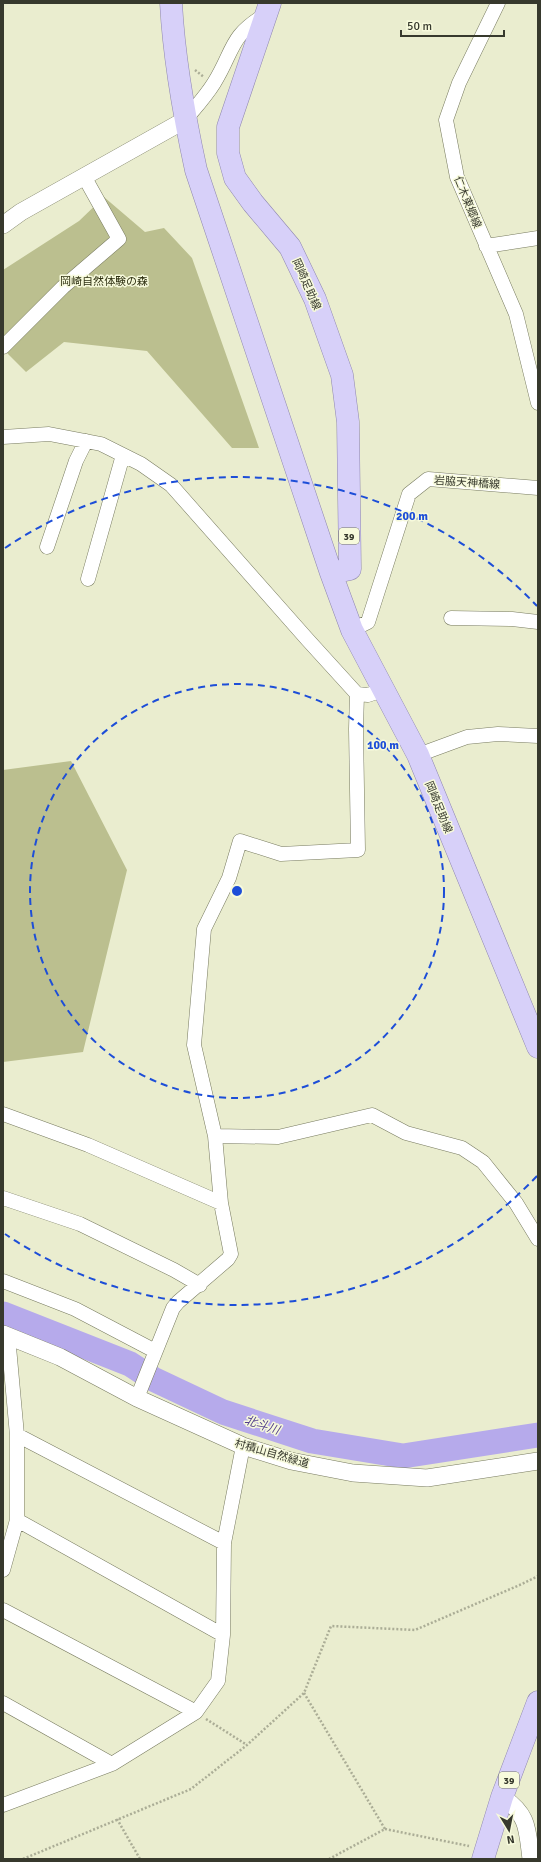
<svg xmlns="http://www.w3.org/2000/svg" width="541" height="1862" font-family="Signika,'Noto Sans JP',sans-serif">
  <rect width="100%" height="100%" fill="#eaedcf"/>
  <!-- green -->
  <path fill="#bbbf8f" d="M 104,197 L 145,232 L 164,228 L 192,258 L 259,448 L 232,448 L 147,351 L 64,342 L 26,372 L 3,349 L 3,270 L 79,221 Z
    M 71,761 L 127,870 L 83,1052 L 3,1062 L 3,770 Z"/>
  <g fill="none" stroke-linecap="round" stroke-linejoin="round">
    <!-- river -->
    <path stroke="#b6aaeb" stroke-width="25" d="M 3,1314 L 130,1364 L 153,1379 L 223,1412 L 312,1441 L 403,1456 L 538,1435"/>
    <defs>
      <path id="minor" d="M 498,3 L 459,83 L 446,120 L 457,177 L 516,314 L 538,403
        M 185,120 C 195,108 206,96 214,83 C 234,51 229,36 265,15
        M 486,246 L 538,238
        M 3,347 L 63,287 L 119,239 L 85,178
        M 3,437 L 49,434 L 101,444 L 141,464 L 171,485 L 307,639 L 357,694 L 368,695 L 383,690
        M 47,547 L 76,461 L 86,441
        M 88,579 L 123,455
        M 451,618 L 512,619 L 538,622
        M 352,630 L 368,622 L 409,494 L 428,479 L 538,488
        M 418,755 L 467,737 L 498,734 L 538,736
        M 3,1114 L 88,1145 L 221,1203
        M 215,1136 L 278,1137 L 372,1115 L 406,1133 L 462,1148 L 483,1162 L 516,1203 L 538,1239
        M 3,1198 L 80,1224 L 174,1270 L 200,1285
        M 3,1281 L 75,1309 L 155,1351
        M 137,1398 L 173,1308 L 178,1302 L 228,1259 L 231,1254 L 221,1203 L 215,1136 L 194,1045 L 204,929 L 229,878 L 240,841 L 281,854 L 358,850 L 356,729 L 357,694
        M 17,1435 L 224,1543
        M 17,1520 L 223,1635
        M 3,1570 L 17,1520 L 17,1435 L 8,1336
        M 3,1610 L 196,1712
        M 3,1703 L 112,1764
        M 3,1805 L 112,1764 L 196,1712 L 218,1681 L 223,1635 L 224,1543 L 243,1446"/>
      <path id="tertiary" d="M 3,225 L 21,212 L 185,120
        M 3,1334 L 60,1357 L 137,1398 L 243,1446 L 291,1461 L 353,1473 L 427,1478 L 538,1461
        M 502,1797 C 529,1815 527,1829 531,1859"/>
      <path id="primary" d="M 171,3 C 174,59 184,115 196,170 L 331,573
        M 270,3 L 228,127 L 228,153 L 235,178 L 253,203 L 290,247 L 315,299 L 342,375 L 348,422 L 350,569 L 331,573 L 352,630 L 418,755 L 538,1047
        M 483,1859 L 502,1797 L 538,1702"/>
    </defs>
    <!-- minor casing -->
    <use href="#minor" stroke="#787b60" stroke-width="15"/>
    <!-- tertiary casing -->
    <use href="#tertiary" stroke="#787b60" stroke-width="18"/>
    <!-- primary casing -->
    <use href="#primary" stroke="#8e86af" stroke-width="23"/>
    <!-- path -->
    <path stroke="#abad96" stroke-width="2.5" stroke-dasharray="2 2" stroke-linecap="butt" d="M 195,70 L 204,77
      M 304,1693 L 385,1829 L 329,1859
      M 206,1719 L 247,1745
      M 117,1819 L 140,1859
      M 385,1829 L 469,1846
      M 23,1859 L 191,1789 L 247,1745 L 304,1693 L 331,1626 L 415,1630 L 522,1584 L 538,1576"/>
    <!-- minor -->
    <use href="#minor" stroke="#fff" stroke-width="14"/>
    <!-- tertiary -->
    <use href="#tertiary" stroke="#fff" stroke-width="17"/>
    <!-- primary -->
    <use href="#primary" stroke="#d7d0f9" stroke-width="22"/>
  </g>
  <!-- distance rings -->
  <g fill="none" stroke="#1d4ed8" stroke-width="2" stroke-dasharray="7 5">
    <circle cx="237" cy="891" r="207"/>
    <path d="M537 1176A414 414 0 0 1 5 1234M5 548A414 414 0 0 1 537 606"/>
  </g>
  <g text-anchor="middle" stroke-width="3" stroke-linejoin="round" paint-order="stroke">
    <!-- shield labels -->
    <g fill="#f7fadc" stroke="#717362" stroke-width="1">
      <rect x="339" y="528" width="20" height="16" rx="3"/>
      <rect x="499" y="1772" width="20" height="16" rx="3"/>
    </g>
    <g font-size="10" font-weight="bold" fill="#37392d">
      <text x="349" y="540">39</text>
      <text x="509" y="1784">39</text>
    </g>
    <!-- street labels -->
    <g font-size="11" fill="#37392d" stroke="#f7fadc">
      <text transform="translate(468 202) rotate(68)" y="4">仁木東郷線</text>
      <text transform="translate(307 284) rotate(66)" y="4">岡崎足助線</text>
      <text transform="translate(467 482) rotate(4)" y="4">岩脇天神橋線</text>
      <text transform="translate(439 807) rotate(68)" y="4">岡崎足助線</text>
      <text transform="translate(272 1453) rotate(16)" y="4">村積山自然緑道</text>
    </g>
    <!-- park labels -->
    <g font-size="11" fill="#2d2f10" stroke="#f7fadc">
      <text x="104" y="285">岡崎自然体験の森</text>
    </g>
    <!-- water labels -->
    <g font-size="12" font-style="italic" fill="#523d8b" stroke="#f7fadc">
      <text transform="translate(262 1425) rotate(18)" y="4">北斗川</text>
    </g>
  </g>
  <circle cx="237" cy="891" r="6" fill="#1d4ed8" stroke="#f7fadc" stroke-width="2"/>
  <g font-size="12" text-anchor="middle" font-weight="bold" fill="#1d4ed8" stroke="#f7fadc" stroke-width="3" stroke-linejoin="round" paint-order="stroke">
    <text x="412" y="520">200 m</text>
    <text x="383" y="749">100 m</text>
  </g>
  <!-- border -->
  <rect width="541" height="1862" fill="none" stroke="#37392d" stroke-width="8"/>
  <!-- north arrow -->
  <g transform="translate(509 1830) rotate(170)" stroke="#f7fadc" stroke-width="3" paint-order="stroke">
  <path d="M0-3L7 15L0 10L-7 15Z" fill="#37392d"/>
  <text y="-6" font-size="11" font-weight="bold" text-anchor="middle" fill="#37392d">N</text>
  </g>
  <!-- scale -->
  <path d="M401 30v6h103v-6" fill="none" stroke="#37392d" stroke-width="2"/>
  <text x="407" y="30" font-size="12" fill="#37392d" stroke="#f7fadc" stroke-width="3" paint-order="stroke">50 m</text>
</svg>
